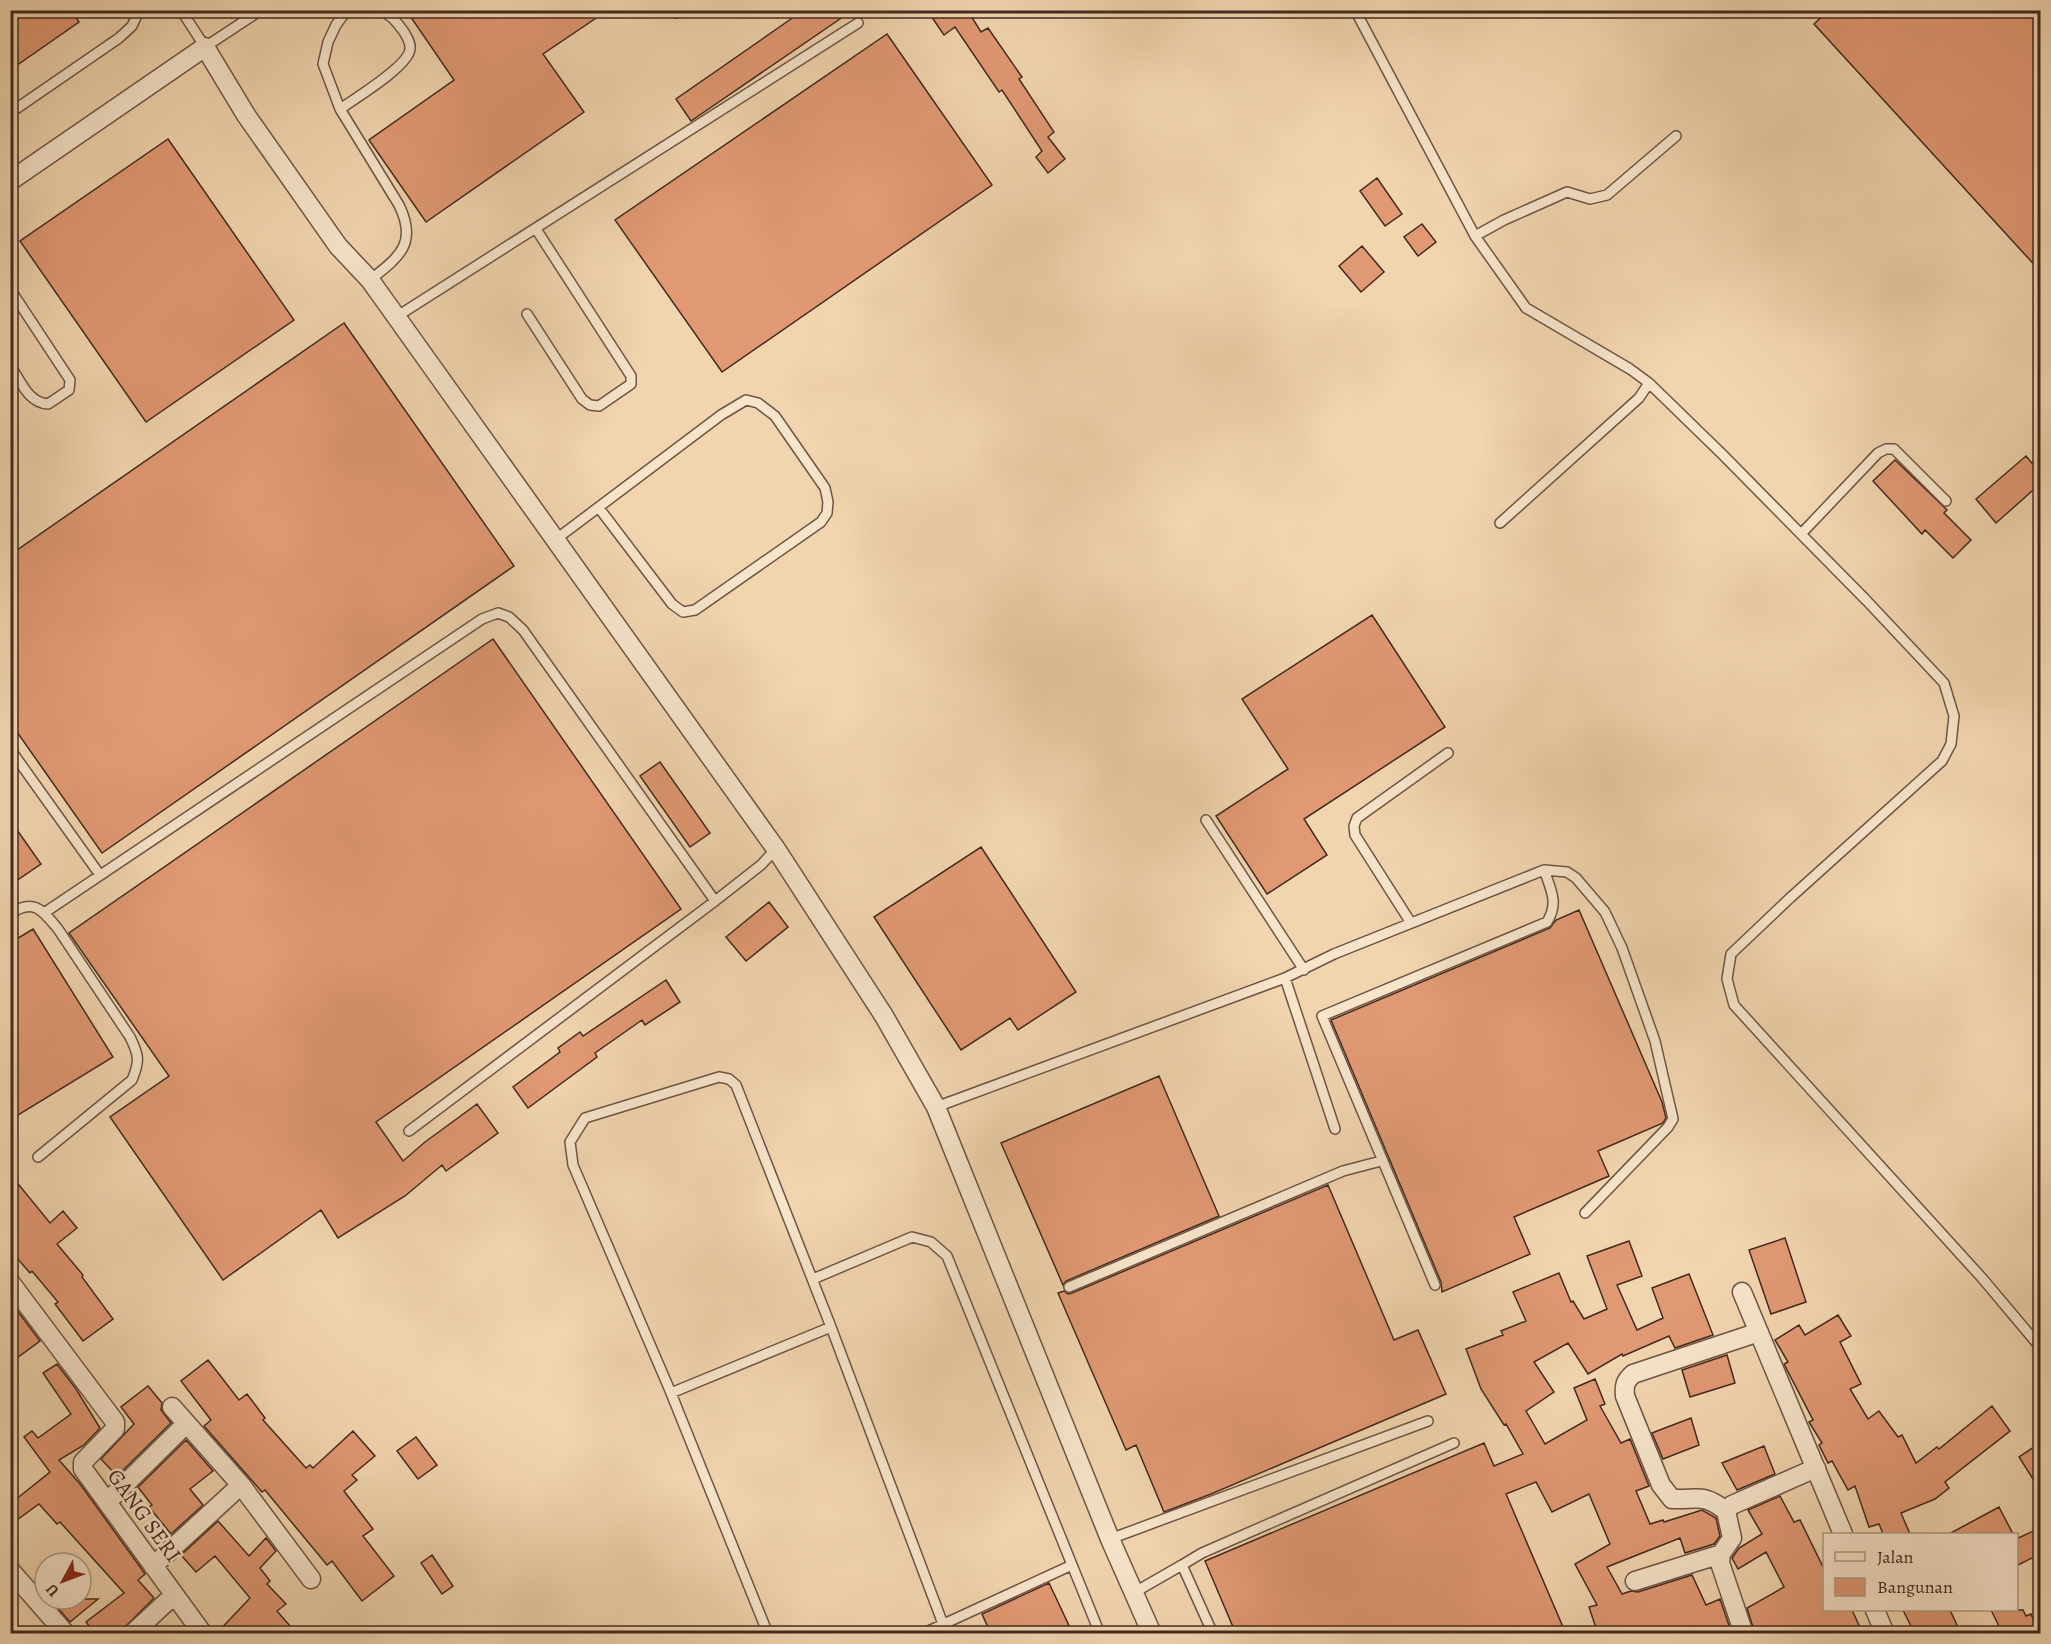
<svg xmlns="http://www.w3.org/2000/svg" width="2051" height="1644" font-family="Alegreya,serif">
  <rect width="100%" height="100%" fill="#f1d5af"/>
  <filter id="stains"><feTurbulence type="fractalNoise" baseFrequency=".00333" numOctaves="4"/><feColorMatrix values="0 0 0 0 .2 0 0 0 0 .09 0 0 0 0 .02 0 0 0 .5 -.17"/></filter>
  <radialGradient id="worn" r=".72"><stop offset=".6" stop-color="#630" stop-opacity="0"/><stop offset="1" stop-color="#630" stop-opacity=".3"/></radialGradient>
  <!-- building -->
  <path fill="#e19973" stroke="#422a20" stroke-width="1.5" d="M 10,10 L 71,10 L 79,22 L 10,70 Z
    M 406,10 L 608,10 L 543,54 L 584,112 L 426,222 L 369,140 L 454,80 Z
    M 804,10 L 853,10 L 691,121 L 676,99 Z
    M 927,10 L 979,10 L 971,16 L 981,32 L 988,28 L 1022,77 L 1019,79 L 1054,132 L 1048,137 L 1065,159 L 1048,173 L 1036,157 L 1042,151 L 1002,90 L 999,92 L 955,27 L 944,35 Z
    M 1829,10 L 2040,10 L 2040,271 L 1814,24 Z
    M 887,34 L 992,185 L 722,372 L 615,220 Z
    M 168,139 L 294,320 L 146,422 L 20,241 Z
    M 1377,178 L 1402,214 L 1385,226 L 1360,191 Z
    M 1422,224 L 1436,242 L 1418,256 L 1404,237 Z
    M 1362,246 L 1384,272 L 1361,292 L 1339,266 Z
    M 344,323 L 514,566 L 102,853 L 10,722 L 10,555 Z
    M 2026,456 L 2040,473 L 2040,484 L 1996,523 L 1976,499 Z
    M 1895,460 L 1944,507 L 1947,510 L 1944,513 L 1971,540 L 1953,558 L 1925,530 L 1922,534 L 1873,481 Z
    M 1372,615 L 1445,727 L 1304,819 L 1327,855 L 1267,894 L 1216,816 L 1288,769 L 1242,699 Z
    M 493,639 L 681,909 L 376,1122 L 403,1161 L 425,1142 L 477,1104 L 498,1133 L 446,1171 L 442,1165 L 405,1196 L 338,1238 L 321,1210 L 223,1280 L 110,1117 L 169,1076 L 69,933 Z
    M 660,762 L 710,833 L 690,847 L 640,776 Z
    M 10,820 L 41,864 L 10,885 Z
    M 981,847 L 1076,992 L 1018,1030 L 1010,1018 L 961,1050 L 874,917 Z
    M 769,902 L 788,927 L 746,961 L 726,937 Z
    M 1579,910 L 1662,1102 L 1666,1118 L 1663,1123 L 1598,1151 L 1609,1176 L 1514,1217 L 1530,1254 L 1442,1292 L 1441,1282 L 1331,1020 L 1550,928 L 1556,920 Z
    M 33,929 L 113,1057 L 10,1120 L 10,943 Z
    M 666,980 L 680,1002 L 645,1025 L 642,1020 L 595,1053 L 597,1057 L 528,1108 L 513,1087 L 560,1052 L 558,1048 L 580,1032 L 583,1036 Z
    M 1159,1076 L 1219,1216 L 1066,1281 L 1063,1285 L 1001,1143 Z
    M 10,1174 L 50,1223 L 63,1211 L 77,1228 L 57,1244 L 83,1275 L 82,1277 L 113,1319 L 83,1341 L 55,1304 L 58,1302 L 32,1271 L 30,1273 L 10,1250 Z
    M 1328,1185 L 1394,1340 L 1418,1330 L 1446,1394 L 1211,1494 L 1164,1512 L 1136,1445 L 1126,1450 L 1058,1293 L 1064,1291 L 1068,1294 L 1072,1293 Z
    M 1785,1238 L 1806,1302 L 1771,1314 L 1749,1250 Z
    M 1629,1241 L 1642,1276 L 1617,1285 L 1637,1330 L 1663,1318 L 1652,1288 L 1689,1274 L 1713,1335 L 1675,1348 L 1669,1336 L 1623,1356 L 1622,1354 L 1588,1374 L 1568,1343 L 1534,1362 L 1554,1392 L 1526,1411 L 1545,1444 L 1587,1420 L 1574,1388 L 1595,1379 L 1605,1404 L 1600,1406 L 1621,1443 L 1630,1439 L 1649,1486 L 1636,1491 L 1650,1524 L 1663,1520 L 1664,1522 L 1702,1510 L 1716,1518 L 1720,1536 L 1714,1544 L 1685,1553 L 1680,1538 L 1607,1567 L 1622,1594 L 1631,1591 L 1638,1592 L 1692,1575 L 1706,1605 L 1720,1599 L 1732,1634 L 1598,1634 L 1589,1607 L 1597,1605 L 1575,1564 L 1610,1544 L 1589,1494 L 1552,1512 L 1536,1482 L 1506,1494 L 1566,1634 L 1236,1634 L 1205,1561 L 1484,1443 L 1494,1466 L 1523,1454 L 1506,1424 L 1504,1425 L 1481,1389 L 1466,1349 L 1503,1335 L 1501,1331 L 1526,1321 L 1513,1292 L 1559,1273 L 1571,1302 L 1573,1301 L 1584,1319 L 1607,1309 L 1587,1256 Z
    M 10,1301 L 40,1341 L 10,1363 Z
    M 1838,1315 L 1851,1336 L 1840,1342 L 1861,1384 L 1850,1389 L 1868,1419 L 1879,1411 L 1898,1437 L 1902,1435 L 1916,1463 L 1937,1447 L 1939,1449 L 1992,1406 L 2010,1431 L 1945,1482 L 1949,1488 L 1935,1499 L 1901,1513 L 1910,1534 L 1883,1534 L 1879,1524 L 1869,1527 L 1855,1486 L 1848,1490 L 1832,1461 L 1828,1463 L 1819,1445 L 1822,1443 L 1809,1422 L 1813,1420 L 1784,1364 L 1788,1362 L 1775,1340 L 1799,1325 L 1805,1335 Z
    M 1727,1355 L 1735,1383 L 1690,1397 L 1682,1370 Z
    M 208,1360 L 239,1400 L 247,1394 L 265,1418 L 263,1420 L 306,1468 L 310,1465 L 313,1468 L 353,1431 L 375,1456 L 352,1475 L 357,1480 L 344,1491 L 373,1529 L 363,1536 L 394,1576 L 362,1601 L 332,1561 L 327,1565 L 265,1490 L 262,1492 L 204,1426 L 211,1420 L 181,1381 Z
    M 57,1364 L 76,1389 L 100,1428 L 84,1445 L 59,1460 L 80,1484 L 143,1571 L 145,1574 L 138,1580 L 154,1598 L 118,1634 L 95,1634 L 86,1622 L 124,1593 L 60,1522 L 57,1524 L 39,1504 L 10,1525 L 10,1504 L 50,1472 L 24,1437 L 32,1431 L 38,1438 L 71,1414 L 43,1373 Z
    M 148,1386 L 162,1403 L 161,1410 L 171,1423 L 117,1476 L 101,1459 L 134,1424 L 121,1407 Z
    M 1691,1418 L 1699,1445 L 1663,1459 L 1652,1433 Z
    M 416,1437 L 437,1465 L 418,1479 L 397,1451 Z
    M 186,1440 L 213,1471 L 190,1489 L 203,1505 L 171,1534 L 149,1507 L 152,1505 L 138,1487 Z
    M 2040,1443 L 2040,1490 L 2019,1457 Z
    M 1764,1446 L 1775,1474 L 1737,1490 L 1722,1463 Z
    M 1780,1496 L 1794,1522 L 1800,1520 L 1824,1569 L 1824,1610 L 1852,1610 L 1863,1634 L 1814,1634 L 1811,1626 L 1797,1634 L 1755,1634 L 1747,1608 L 1784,1587 L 1766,1552 L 1738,1569 L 1732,1558 L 1739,1548 L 1762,1534 L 1748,1510 Z
    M 1999,1507 L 2013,1534 L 1949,1534 L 1986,1514 Z
    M 218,1521 L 249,1556 L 266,1538 L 276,1551 L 260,1568 L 270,1581 L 267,1584 L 286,1604 L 277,1611 L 297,1634 L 216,1634 L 250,1598 L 215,1556 L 196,1572 L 181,1555 Z
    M 2040,1528 L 2040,1554 L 2016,1566 L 2016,1539 Z
    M 432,1555 L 453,1586 L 442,1594 L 421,1563 Z
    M 1049,1583 L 1073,1634 L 991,1634 L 982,1614 Z
    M 50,1599 L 98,1599 L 70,1622 Z
    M 1903,1610 L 1950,1610 L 1961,1634 L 1915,1634 Z
    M 1991,1610 L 2023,1610 L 2026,1616 L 2031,1614 L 2039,1634 L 2003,1634 Z"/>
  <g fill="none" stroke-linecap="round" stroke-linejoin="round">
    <defs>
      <path id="lane" d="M 181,10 L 205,47 L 261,10
        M 347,10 L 336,25 L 328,42 L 323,64 L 340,109 L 399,205 C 418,244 399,257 370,280
        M 674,10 L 676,13
        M 1355,10 L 1475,236 L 1526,308 L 1630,369 L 1649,383 L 1722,454 L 1867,601 L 1944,683 L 1954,716 L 1951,744 L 1942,761 L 1790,898 L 1731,954 L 1727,979 L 1734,1005 L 1982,1278 L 2040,1347
        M 340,109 C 354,99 409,66 410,49 C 411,43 407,37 404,32 C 398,23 390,14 380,10
        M 10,113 L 119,38 L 132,26 L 137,15 L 136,10
        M 1475,236 L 1504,220 L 1567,192 L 1590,199 L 1607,195 L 1676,136
        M 10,289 L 70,380 L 69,390 L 48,404 C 28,403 20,380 10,365
        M 527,314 L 582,399 L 590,405 L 599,406 L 631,384 L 631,376 L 536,229
        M 396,317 L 858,23
        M 1500,523 L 1639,398 L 1649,383
        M 1801,534 L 1878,453 L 1886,449 L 1894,449 L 1946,501
        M 555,540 L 721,415 L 746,400 L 758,403 L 775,416 L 825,488 L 828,502 L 827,513 L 821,522 L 695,610 L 683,612 L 672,604 L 599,508
        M 10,749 L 100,875
        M 1206,820 L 1304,970
        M 44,913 L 482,619 L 498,613 L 509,617 L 523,630 L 715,901
        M 10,914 C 34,897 43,911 58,929 L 130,1037 C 139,1055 140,1061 132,1080 L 38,1157
        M 1411,923 L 1355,835 L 1354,826 L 1357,818 L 1448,753
        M 1285,978 L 1335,1129
        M 719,1077 L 729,1079 L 736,1085 L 831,1327 L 671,1393 L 573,1165 L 570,1142 L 585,1118 Z
        M 936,1107 L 1285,978 L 1334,954 L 1544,870 L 1567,872 L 1576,878 L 1605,912 L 1622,948 L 1655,1041 L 1673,1119 L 1668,1127 L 1585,1213
        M 409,1131 L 715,901 L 761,865 L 776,849
        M 813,1279 L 912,1237 L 931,1242 L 947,1256 L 1100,1634
        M 1435,1285 L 1322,1016 L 1547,922 C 1559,903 1551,890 1544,870
        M 1069,1287 L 1343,1171 L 1381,1161
        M 831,1327 L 943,1624
        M 671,1393 L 768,1634
        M 1110,1539 L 1428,1421
        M 1182,1565 L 1202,1553 L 1454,1443
        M 1135,1592 L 1182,1565 L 1213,1634
        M 922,1634 L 1072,1565"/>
      <path id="street" d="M 10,181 L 205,47 L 246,115 L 338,246 L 370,280 L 776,849 L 884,1016 L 936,1107 L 1110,1539 L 1152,1634
        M 10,1282 L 115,1422 L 115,1429 L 83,1462 L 83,1469 L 203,1634
        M 1742,1292 L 1843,1534
        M 241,1485 L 311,1579
        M 107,1502 L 186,1424
        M 1726,1511 C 1703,1493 1699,1500 1672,1499 L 1661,1485 L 1625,1396 C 1624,1386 1625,1381 1633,1374 L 1759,1332
        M 153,1566 L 241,1485 L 172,1407
        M 10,1570 L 66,1634
        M 1635,1581 L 1721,1554
        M 1875,1610 L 1885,1634
        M 132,1634 L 174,1595
        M 1744,1634 L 1720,1563 L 1721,1554 L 1732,1538 L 1726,1511 L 1732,1505 L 1816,1468"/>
    </defs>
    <!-- lane casing -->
    <use href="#lane" stroke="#6e5544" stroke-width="12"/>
    <!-- street casing -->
    <use href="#street" stroke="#6e5544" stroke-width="21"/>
    <!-- lane -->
    <use href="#lane" stroke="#f6e4cb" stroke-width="9"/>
    <!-- street -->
    <use href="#street" stroke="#f6e4cb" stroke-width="18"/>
  </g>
  <g text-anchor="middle" stroke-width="5" stroke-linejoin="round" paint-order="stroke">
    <!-- street labels -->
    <g font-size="22" fill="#422a20" stroke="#f6e4cb">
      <text transform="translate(145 1515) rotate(54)" y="8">GANG SERI</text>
    </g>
  </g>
  <!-- margin -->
  <rect width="2051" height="1644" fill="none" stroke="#f1d5af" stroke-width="36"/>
  <rect x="12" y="12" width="2027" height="1620" fill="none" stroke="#422a20" stroke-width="3"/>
  <rect x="18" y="18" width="2015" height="1608" fill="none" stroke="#422a20" stroke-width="1.5"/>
  <!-- legend -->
  <rect x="1823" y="1533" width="195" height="78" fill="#f6e4cb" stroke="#ae9a87" stroke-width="1.5"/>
  <rect x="1835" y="1552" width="30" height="9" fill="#f6e4cb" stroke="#ae9a87" stroke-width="1.5"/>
  <text x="1877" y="1563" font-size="18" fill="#422a20">Jalan</text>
  <rect x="1835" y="1578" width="30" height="18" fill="#e19973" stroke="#ae9a87" stroke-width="1.5"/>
  <text x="1877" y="1593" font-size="18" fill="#422a20">Bangunan</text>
  <!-- north arrow -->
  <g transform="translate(63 1581) rotate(229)"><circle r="28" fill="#f6e4cb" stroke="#ae9a87" stroke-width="1.5"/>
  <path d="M0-4.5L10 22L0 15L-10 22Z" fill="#8f2418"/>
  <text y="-9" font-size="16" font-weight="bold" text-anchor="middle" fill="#422a20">U</text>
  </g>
  <rect width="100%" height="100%" filter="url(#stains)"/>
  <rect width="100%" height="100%" fill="url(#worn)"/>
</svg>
